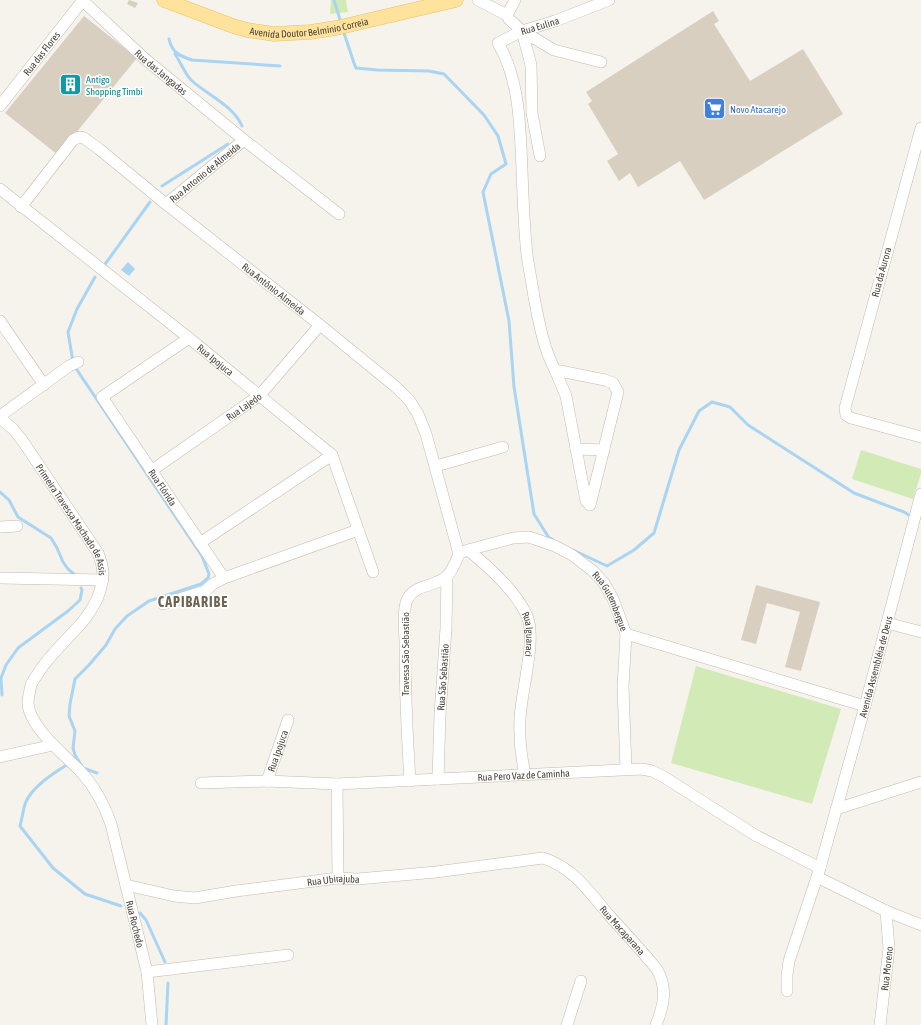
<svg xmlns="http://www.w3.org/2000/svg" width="921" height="1025" font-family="'Asap Condensed',sans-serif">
  <rect width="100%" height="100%" fill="#f6f3ec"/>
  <!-- green -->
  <path fill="#d2eab5" d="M 331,0 L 346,0 L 348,12 L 330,14 Z
    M 861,450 L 921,469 L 921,473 L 913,499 L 852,479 Z
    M 696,666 L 841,709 L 812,804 L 671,763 Z"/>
  <!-- water -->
  <path fill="#a9d4f2" d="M 128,262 L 135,269 L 129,276 L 121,270 Z"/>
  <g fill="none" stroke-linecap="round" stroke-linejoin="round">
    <!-- stream -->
    <path stroke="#a9d4f2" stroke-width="3" d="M 334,0 L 341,23
      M 343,30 L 354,63 L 356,68 L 377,70 L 429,71 L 444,74 L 484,115 L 498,136 L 506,164 L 491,174 L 483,192 L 509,321 L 514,387 L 534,514 L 549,538 L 552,539
      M 169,39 C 172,53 180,56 192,60 L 280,66
      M 175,54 C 181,63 184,72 191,80 C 206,94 234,106 242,126
      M 162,186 L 228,144
      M 103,267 L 150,202
      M 73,362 L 68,332 L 77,309 L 95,277
      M 75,367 L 202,556 L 209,574 L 208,578 L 201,584 L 149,601 L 127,616 L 115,629 L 106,645 L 89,665 L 75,679 L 70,704 L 69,716 L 75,731 L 73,748 L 75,755 L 83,768 L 97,773
      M 0,492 L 9,500 L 18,517 L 51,538 L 57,548 L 63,562 L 68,569 L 75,575
      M 573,550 L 607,566 L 634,550 L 654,533 L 679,450 L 699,411 L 712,402 L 730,407 L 748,425 L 854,493 L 904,512 L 912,517
      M 2,695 L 1,678 L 6,665 L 18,648 L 68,611 L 80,600 L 82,590 L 81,588
      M 70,763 C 55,772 31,787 25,804 C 23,811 22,819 20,826 L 53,868 L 85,894 L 121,906
      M 140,913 L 146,920 L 165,962
      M 166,1025 L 168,983"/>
  </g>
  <!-- building -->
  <path fill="#d8cfc1" d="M 129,0 L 138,3 L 135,8 L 127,4 Z
    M 713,11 L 719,21 L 714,24 L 750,81 L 803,49 L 843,114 L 704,200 L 680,161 L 638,187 L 630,173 L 619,181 L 607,161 L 618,154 L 588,104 L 592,101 L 586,92 Z
    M 84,16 L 137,58 L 58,155 L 5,113 Z
    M 756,585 L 820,602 L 801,671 L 785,667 L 800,612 L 767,603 L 756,644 L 741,640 Z"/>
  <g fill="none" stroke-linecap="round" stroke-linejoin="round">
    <defs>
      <g id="minor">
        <path id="s1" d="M 82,0 L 145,59 L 244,140 L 339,214"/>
        <path d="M 478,0 L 507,15 L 509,19 L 522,31"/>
        <path d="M 507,15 L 515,0"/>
        <path id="s2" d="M 0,106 L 83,0"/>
        <path d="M 921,128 L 845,408 L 846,415 L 851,418 L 921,437"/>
        <path d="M 540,156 L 532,113 L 531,65 L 522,31 L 554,50 L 601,62"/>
        <path id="s3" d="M 0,189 L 189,338 L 332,455 L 373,572"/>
        <path id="s4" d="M 166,204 L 244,140"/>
        <path id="s5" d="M 21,207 L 73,140 L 79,137 L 84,138 L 99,149 L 166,204 L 320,325 L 396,387 L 409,400 L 418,414 L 426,434 L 459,554"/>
        <path d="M 0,321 L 44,385"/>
        <path id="s6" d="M 189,338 L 102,397 L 224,578"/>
        <path id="s7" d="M 555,370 L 566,396 L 586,501 L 590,505 L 618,392 L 613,383 L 605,380 L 555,370 C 543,347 539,322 534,297 C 532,283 529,269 527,255 C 524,227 523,198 522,170 C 520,127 520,80 498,43 L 522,31 L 555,21 L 609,0"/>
        <path d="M 0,416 L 69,366 L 78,362"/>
        <path id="s8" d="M 0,418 L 13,429 L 22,440 L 98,553 C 104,568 104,575 100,591 C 89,626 55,644 37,675 C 35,678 32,682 31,685 C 30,690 28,698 28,703 C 29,727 65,755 81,772 C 95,787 104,804 111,824 L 147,972 L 152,1025"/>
        <path d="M 576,449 L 604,450"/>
        <path d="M 436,466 L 503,447"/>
        <path id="s9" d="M 151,471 L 260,395 L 320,325"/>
        <path d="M 0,527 L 17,526"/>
        <path d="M 200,543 L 332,455"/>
        <path id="s10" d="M 468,550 L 513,538 L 529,537 L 555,546 L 572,555 L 593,571 L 604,583 L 613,599 L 626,634 L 623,687 L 626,769"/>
        <path id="s11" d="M 463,552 L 468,550 C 489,567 516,591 527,616 C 537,639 521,692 520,719 C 519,738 521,756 525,774"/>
        <path d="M 0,578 L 103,580"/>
        <path d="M 163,604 L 205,591 L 213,584 L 224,578 L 358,530"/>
        <path d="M 887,623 L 921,632"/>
        <path d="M 626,634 L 865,706"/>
        <path d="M 0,757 L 53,745"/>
        <path id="s12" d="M 438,779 L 440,715 L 446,628 L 447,576"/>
        <path id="s13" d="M 267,781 L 288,720"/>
        <path d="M 410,781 C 407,735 405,689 405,643 C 405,631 402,608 408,598 C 416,584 436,587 447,576 C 453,570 456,561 459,554"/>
        <path id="s14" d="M 201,783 L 267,781 L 337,784 L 642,769 L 652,771 L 664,777 L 755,835 L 820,868"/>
        <path d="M 337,784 L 338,878"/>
        <path d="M 836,809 L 921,782"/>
        <path d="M 817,877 L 886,911 L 921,925"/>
        <path id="s15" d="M 126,885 L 174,896 L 195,898 L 236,891 L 338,878 L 358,879 L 436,872 L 543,858 C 574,868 589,892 609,915 C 625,933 641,950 656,968 C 668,987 664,1005 656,1025"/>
        <path d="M 147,972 L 288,955"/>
        <path id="s16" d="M 787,991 L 787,975 L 789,961 L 820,868 L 865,706 L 921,494"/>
        <path d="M 567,1025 L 581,981"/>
        <path id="s17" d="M 880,1025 L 889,948 L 886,911"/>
      </g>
      <g id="major">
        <path id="s18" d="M 164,0 L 233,26 L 247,30 L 274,34 L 310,32 L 336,28 L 456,0"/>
      </g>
    </defs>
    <!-- minor casing -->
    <use href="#minor" stroke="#c2bbae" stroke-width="12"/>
    <!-- major casing -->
    <use href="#major" stroke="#e6c16a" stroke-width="15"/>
    <!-- minor -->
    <use href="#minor" stroke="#fff" stroke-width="11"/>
    <!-- major -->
    <use href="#major" stroke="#ffe39c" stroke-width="14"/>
  </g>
  <!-- icons -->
  <defs>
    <symbol id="building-square" viewBox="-11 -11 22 22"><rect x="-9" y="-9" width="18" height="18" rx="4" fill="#0f9aa8" stroke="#fff"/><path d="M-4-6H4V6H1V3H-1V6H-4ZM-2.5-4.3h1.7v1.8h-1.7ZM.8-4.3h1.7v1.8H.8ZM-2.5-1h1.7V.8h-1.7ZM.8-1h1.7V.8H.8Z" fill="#fff"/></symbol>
    <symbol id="supermarket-square" viewBox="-11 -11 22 22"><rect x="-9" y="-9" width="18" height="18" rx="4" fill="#3f7fe0" stroke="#fff"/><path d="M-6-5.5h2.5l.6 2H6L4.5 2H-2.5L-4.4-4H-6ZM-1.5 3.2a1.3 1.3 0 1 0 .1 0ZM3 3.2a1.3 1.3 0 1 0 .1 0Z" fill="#fff"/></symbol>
  </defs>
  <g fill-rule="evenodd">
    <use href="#building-square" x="58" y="72" width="25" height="25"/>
    <use href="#supermarket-square" x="702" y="96" width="25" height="25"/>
  </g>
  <g text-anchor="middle" stroke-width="3.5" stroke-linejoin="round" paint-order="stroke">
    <!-- street labels -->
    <g font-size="10" fill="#4b4439" stroke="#fff">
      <text dy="4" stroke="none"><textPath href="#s7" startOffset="707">Rua Eulina</textPath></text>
      <text dy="4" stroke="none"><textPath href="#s18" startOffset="151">Avenida Doutor Belmínio Correia</textPath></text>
      <text dy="4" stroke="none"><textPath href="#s2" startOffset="67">Rua das Flores</textPath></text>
      <text dy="4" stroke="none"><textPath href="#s1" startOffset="107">Rua das Jangadas</textPath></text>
      <text dy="4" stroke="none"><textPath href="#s4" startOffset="50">Rua Antonio de Almeida</textPath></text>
      <text transform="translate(881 272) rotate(-75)" y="4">Rua da Aurora</text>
      <text dy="4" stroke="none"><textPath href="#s5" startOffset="339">Rua Antônio Almeida</textPath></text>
      <text dy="4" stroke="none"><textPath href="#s3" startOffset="275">Rua Ipojuca</textPath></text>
      <text dy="4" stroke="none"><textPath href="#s9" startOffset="113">Rua Lajedo</textPath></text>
      <text dy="4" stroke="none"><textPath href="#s6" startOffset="214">Rua Flórida</textPath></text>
      <text dy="4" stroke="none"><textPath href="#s8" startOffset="126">Primeira Travessa Machado de Assis</textPath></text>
      <text dy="4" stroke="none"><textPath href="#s10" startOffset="171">Rua Gutembergue</textPath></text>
      <text dy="4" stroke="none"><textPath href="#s11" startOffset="113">Rua Iguaraci</textPath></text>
      <text transform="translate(405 654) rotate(-90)" y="4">Travessa São Sebastião</text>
      <text dy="4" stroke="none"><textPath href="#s16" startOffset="337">Avenida Assembléia de Deus</textPath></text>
      <text dy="4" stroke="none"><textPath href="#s12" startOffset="102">Rua São Sebastião</textPath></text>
      <text dy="4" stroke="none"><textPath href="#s13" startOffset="32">Rua Ipojuca</textPath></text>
      <text dy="4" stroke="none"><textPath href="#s14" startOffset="323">Rua Pero Vaz de Caminha</textPath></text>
      <text dy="4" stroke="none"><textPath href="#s15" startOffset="210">Rua Ubirajuba</textPath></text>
      <text dy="4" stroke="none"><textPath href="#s8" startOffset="594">Rua Rochedo</textPath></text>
      <text dy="4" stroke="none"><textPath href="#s15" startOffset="530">Rua Macaparana</textPath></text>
      <text dy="4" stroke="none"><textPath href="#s17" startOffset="57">Rua Moreno</textPath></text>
    </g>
    <!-- culture labels -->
    <g font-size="10" fill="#0d838f" stroke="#fff" text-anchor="start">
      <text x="86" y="83">Antigo<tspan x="86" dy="12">Shopping Timbi</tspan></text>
    </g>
    <!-- shop labels -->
    <g font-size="10" fill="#366cbe" stroke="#fff" text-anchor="start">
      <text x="730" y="113">Novo Atacarejo</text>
    </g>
    <!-- district labels -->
    <g font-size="14" font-weight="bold" letter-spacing="1" fill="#6e6250" stroke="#fff">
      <text x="193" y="607">CAPIBARIBE</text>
    </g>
  </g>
</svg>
